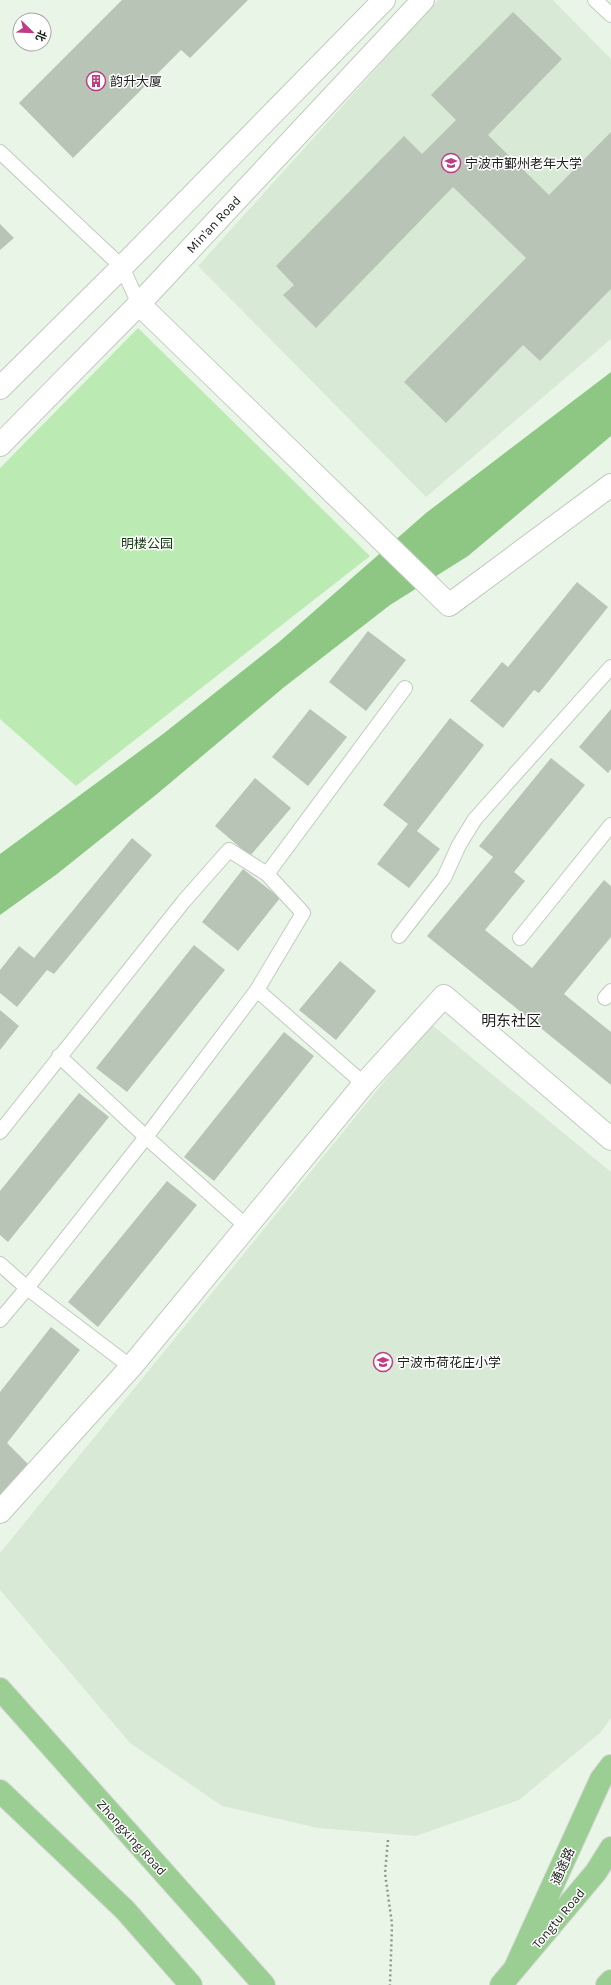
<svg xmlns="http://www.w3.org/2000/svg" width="611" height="1985" font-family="Karla,'Noto Sans SC',sans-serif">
  <rect width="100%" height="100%" fill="#e9f6e7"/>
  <!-- built -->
  <path fill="#d8ead5" d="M 438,0 L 553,0 L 611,59 L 611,339 L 426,497 L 198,266 Z
    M 431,1024 L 611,1172 L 611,1718 L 600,1733 L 519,1800 L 416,1836 L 318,1828 L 222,1806 L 130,1743 L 0,1590 L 0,1553 Z"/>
  <!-- green -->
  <path fill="#bbebb3" d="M 138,328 L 370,556 L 76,786 L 0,719 L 0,468 Z"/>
  <!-- water -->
  <path fill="#8dc783" d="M 611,372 L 611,436 L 468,556 L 390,605 L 283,688 L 157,794 L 57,874 L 0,915 L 0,854 L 163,734 L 279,642 L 426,513 Z"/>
  <!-- building -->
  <path fill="#b8c4b6" d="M 122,0 L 248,0 L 190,58 L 181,50 L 73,158 L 19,103 Z
    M 513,12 L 562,59 L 488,135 L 549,195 L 611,132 L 611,289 L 540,361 L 523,345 L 446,423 L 404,382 L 526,258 L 453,187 L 316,328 L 283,295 L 294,285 L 276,266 L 404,136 L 422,154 L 456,120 L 431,95 Z
    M 0,224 L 14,238 L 0,250 Z
    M 577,582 L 608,607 L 539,693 L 534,690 L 503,728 L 470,701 L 502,662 L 508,667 Z
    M 368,631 L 406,660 L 366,711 L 329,682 Z
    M 310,709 L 347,737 L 308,786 L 272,757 Z
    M 611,709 L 611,769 L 608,773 L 579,747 Z
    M 450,718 L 484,745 L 417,831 L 440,849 L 409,888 L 377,864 L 408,824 L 383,805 Z
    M 551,758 L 585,785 L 514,872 L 525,881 L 485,930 L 532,968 L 604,880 L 611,886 L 611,937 L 564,994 L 611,1032 L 611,1085 L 427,936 L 493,857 L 479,846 Z
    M 255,778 L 291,808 L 250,856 L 215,826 Z
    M 132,838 L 152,855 L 54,974 L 47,970 L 17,1007 L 0,993 L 0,970 L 19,946 L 34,958 Z
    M 243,869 L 280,898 L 238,951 L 202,922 Z
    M 194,945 L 225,970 L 127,1092 L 96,1068 Z
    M 340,961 L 376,991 L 336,1040 L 299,1010 Z
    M 0,1010 L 19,1026 L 0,1050 Z
    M 284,1032 L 314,1056 L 214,1181 L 184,1157 Z
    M 79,1093 L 109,1117 L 8,1242 L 0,1235 L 0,1191 Z
    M 167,1181 L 197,1205 L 98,1327 L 68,1302 Z
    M 51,1327 L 80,1350 L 7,1443 L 30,1466 L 0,1497 L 0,1392 Z"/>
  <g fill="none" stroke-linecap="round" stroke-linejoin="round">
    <defs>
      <path id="lane" d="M 595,0 L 611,15
        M 0,152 L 122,267 L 139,304
        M 399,936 L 444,878 L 459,845 L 475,819 L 611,667
        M 520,938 L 611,825
        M 257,990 L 364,1084
        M 605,998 L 611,991
        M 59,1056 L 146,1137 L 246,1226
        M 0,1132 L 184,901 L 229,850 L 267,874 L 405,688
        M 0,1264 L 27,1288 L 131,1367
        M 0,1320 L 27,1288 L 146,1137 L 257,990 L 303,913 L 267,874"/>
      <path id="street" d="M 0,1512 L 131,1367 L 364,1084 L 444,996 L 611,1139"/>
      <path id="secondary" d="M 139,304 L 449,605 L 611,485
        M 0,388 L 122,267 L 384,0
        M 0,445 L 139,304 L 423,0"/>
      <path id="primary" d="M 0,1689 L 264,1985
        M 0,1791 L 125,1910 L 191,1985
        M 515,1968 L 601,1779 L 611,1766
        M 501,1985 L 596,1872 L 611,1848
        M 607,1985 L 611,1981"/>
    </defs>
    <!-- lane casing -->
    <use href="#lane" stroke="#bfcbbd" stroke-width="16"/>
    <!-- street casing -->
    <use href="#street" stroke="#bfcbbd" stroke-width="24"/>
    <!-- secondary casing -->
    <use href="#secondary" stroke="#bfcbbd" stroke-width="24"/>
    <!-- primary casing -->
    <use href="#primary" stroke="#d6d7d6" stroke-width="24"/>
    <!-- path -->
    <path stroke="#8e978c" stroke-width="2.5" stroke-dasharray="2 3" stroke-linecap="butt" d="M 388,1840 L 385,1873 L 392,1924 L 390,1985"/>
    <!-- lane -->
    <use href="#lane" stroke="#fff" stroke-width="14"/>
    <!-- street -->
    <use href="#street" stroke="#fff" stroke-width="22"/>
    <!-- secondary -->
    <use href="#secondary" stroke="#fff" stroke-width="22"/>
    <!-- primary -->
    <use href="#primary" stroke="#9bce92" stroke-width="22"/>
  </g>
  <!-- icons -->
  <defs>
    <symbol id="building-ring" viewBox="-11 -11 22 22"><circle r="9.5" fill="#fff" stroke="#c03d84" stroke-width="1.5"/><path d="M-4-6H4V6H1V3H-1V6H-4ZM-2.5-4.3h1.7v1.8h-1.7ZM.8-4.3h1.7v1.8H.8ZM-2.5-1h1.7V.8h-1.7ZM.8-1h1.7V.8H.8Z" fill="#c03d84"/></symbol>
    <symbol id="university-ring" viewBox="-11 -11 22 22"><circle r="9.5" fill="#fff" stroke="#c03d84" stroke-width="1.5"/><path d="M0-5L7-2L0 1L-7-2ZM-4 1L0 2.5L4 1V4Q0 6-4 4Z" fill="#c03d84"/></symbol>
    <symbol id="school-ring" viewBox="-11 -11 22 22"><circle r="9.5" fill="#fff" stroke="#c03d84" stroke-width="1.5"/><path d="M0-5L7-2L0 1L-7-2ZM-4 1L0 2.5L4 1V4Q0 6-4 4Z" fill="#c03d84"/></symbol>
  </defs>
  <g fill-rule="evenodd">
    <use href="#building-ring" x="85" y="70" width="22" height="22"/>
    <use href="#university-ring" x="440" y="152" width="22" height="22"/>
    <use href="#school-ring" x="372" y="1351" width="22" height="22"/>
  </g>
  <g text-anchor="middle" stroke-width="3" stroke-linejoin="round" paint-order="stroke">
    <!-- poi labels -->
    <g font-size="13" fill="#1b1f1a" stroke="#fff" text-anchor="start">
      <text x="110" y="86">韵升大厦</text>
      <text x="465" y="168">宁波市鄞州老年大学</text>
      <text x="397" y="1367">宁波市荷花庄小学</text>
    </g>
    <!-- street labels -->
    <g font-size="13" fill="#1b1f1a" stroke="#fff">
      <text transform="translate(213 224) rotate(-47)" y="5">Min'an Road</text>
      <text transform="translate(132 1837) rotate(48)" y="5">Zhongxing Road</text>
      <text transform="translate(562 1866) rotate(-66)" y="5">通途路</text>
      <text transform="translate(558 1918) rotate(-50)" y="5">Tongtu Road</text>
    </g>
    <!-- park labels -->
    <g font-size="13" fill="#143b0e" stroke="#fff">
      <text x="147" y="548">明楼公园</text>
    </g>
    <!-- quarter labels -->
    <g font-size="15" fill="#1b1f1a" stroke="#fff">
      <text x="511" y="1026">明东社区</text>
    </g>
  </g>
  <!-- north arrow -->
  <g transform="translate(32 32) rotate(113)"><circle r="19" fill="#ffffff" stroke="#a4a5a3"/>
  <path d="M0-3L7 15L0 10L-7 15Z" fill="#c03d84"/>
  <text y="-6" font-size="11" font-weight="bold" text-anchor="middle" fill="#1b1f1a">北</text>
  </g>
</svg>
